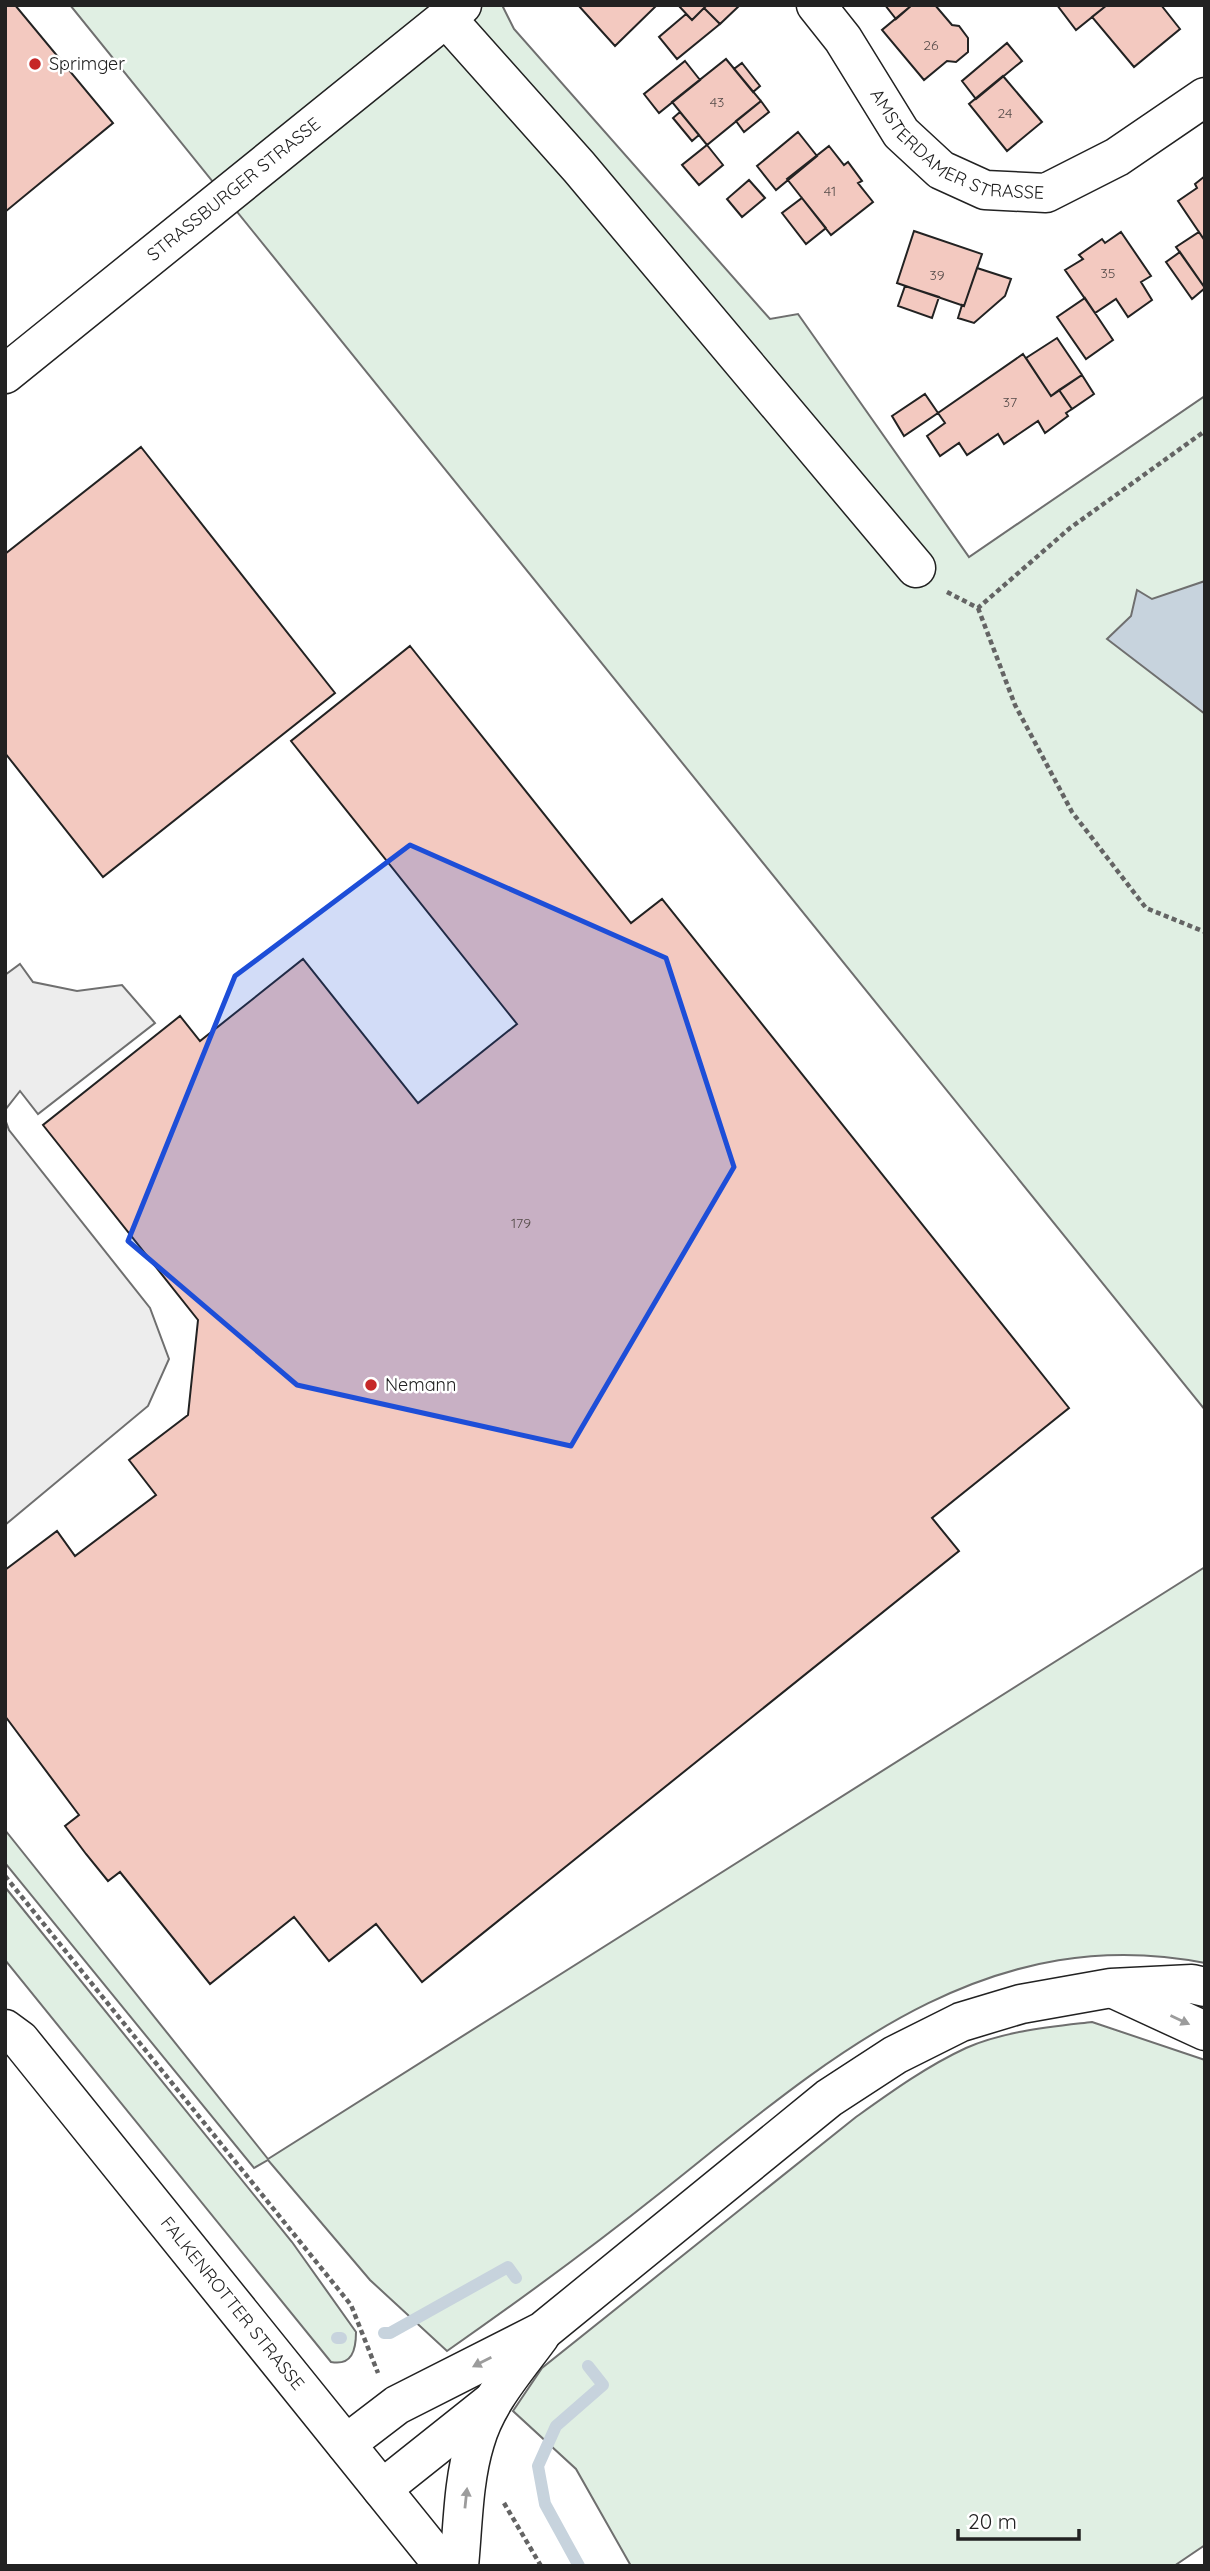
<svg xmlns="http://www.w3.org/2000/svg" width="1210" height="2571" font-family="Quicksand,sans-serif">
  <rect width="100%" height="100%" fill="#fff"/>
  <!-- green -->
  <path fill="#e0efe3" stroke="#6f6f6f" stroke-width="2" d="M 70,5 L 502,5 L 514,29 L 770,319 L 798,314 L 969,557 L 1205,396 L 1205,1410 Z
    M 1205,1567 L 1205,1963 C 980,1919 822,2064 660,2193 C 591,2248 520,2300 447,2351 L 370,2280 L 268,2160 L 254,2168 L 5,1863 L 5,1830 L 268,2159 Z
    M 5,1887 L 292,2242 L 356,2332 C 356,2350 352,2366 331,2362 L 5,1960 Z
    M 1092,2022 L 1205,2060 L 1205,2545 L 1174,2566 L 631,2566 L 576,2469 L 513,2411 L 542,2368 L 856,2117 C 891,2092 927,2066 966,2048 C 1005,2031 1050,2027 1092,2022 Z"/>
  <!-- parking -->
  <path fill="#ededed" stroke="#6f6f6f" stroke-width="2" d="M 20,964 L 33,982 L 77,991 L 122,985 L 155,1023 L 38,1114 L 20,1091 L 5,1110 L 5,975 Z
    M 5,1119 L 9,1130 L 150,1308 L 169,1359 L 148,1406 L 5,1525 Z"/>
  <!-- water -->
  <path fill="#c7d3dd" stroke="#6f6f6f" stroke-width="2" d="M 1205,581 L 1205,714 L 1107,639 L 1131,616 L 1137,590 L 1152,599 Z"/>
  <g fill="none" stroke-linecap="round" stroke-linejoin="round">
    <!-- stream -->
    <path stroke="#c7d3dd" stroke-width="12" d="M 384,2333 L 390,2333 L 508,2267 L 516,2278
      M 337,2338 L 341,2338
      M 579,2566 L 545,2504 L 538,2466 L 556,2426 L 603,2385 L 588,2366"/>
  </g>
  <!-- building -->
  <path fill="#f3c9c0" stroke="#222" stroke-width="2" d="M 5,5 L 15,5 L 113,123 L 5,212 Z
    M 578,5 L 657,5 L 615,46 Z
    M 678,5 L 707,5 L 692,20 Z
    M 707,5 L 740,5 L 720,24 L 704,8 Z
    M 885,5 L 912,5 L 896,19 Z
    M 912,5 L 935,5 L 952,25 L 959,26 L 968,38 L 968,52 L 956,62 L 947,61 L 924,80 L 882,30 Z
    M 1057,5 L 1107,5 L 1076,30 Z
    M 1107,5 L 1161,5 L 1180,29 L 1134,67 L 1092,17 Z
    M 704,8 L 720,24 L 677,59 L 659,37 L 686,14 L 692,20 Z
    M 1007,43 L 1022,61 L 976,99 L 962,81 Z
    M 726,59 L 761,101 L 707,145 L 672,102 Z
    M 685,61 L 700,80 L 659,113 L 644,94 Z
    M 742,63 L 760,86 L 753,92 L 734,69 Z
    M 1003,76 L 1042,122 L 1007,151 L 969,104 Z
    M 761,101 L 769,112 L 744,132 L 736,121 Z
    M 680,112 L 699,135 L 692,141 L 673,118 Z
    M 798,132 L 817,156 L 776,190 L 757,166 Z
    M 707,145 L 723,165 L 699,185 L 682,165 Z
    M 829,146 L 844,165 L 848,162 L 862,181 L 858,183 L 873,202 L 831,235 L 787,179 Z
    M 1205,176 L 1205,241 L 1178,201 L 1197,188 L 1195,184 Z
    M 749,180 L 765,198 L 742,217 L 727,199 Z
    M 802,198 L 826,228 L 806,244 L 782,213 Z
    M 914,231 L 982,254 L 964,306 L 897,283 Z
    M 1121,232 L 1151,276 L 1141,282 L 1152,300 L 1128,317 L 1116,299 L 1095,313 L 1065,270 L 1083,259 L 1079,255 L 1102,239 L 1105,243 Z
    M 1199,232 L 1205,241 L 1205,288 L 1176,247 Z
    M 1180,252 L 1205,288 L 1192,299 L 1166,262 Z
    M 977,268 L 1011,279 L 1005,296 L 974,323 L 958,318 L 962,305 L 964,306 Z
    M 905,286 L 939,297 L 932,318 L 898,306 Z
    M 1085,298 L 1113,340 L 1086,359 L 1057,317 Z
    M 1057,338 L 1082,375 L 1051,396 L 1026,358 Z
    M 1023,354 L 1051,396 L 1059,390 L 1072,409 L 1066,413 L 1068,416 L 1045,433 L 1038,421 L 1004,444 L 998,434 L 967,455 L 959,443 L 940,456 L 927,436 L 945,423 L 938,413 Z
    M 1082,375 L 1094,394 L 1072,409 L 1059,390 Z
    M 925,394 L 938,413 L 904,436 L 892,416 Z
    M 141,447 L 335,693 L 103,877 L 5,753 L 5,554 Z
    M 410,646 L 631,923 L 662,899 L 1069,1408 L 932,1518 L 959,1551 L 422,1982 L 376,1924 L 329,1961 L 294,1917 L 210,1984 L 120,1872 L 108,1881 L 86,1854 L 65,1826 L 79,1815 L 5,1716 L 5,1570 L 57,1531 L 75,1556 L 156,1495 L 129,1460 L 188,1415 L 198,1320 L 43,1125 L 180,1016 L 200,1041 L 303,959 L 418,1103 L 517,1024 L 291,741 Z"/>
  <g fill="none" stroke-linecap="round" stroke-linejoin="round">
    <defs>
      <g id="minor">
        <path id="s1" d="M 816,5 L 843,39 L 901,133 L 941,170 L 985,190 L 1046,193 L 1117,157 L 1205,97"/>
        <path d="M 447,19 L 579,167 L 916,568"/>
        <path id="s2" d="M 5,374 L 462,5"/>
      </g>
      <g id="major">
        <path d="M 1116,1990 L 1205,2031"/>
        <path id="s3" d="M 5,2029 L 20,2040 L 444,2566"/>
        <path d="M 346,2444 L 397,2405 L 543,2331 L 829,2098 L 895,2055 L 961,2022 L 1021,2004 L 1111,1988 L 1192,1984 L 1205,1987"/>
        <path d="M 382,2489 L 490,2403"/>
        <path d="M 459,2566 C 463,2525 463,2481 475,2442 C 486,2402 516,2369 540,2336"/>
      </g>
    </defs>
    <!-- minor casing -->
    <use href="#minor" stroke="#222" stroke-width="41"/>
    <!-- major casing -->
    <use href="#major" stroke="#222" stroke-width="41"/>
    <!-- path -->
    <path stroke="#646464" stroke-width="4.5" stroke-dasharray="5 3.5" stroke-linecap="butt" d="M 947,592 L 978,608 L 1070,528 L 1205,431
      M 978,608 L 1015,705 L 1072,812 L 1146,908 L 1205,932
      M 5,1876 L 351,2305 L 378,2373
      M 504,2503 L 541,2566"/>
    <!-- minor -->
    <use href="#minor" stroke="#fff" stroke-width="38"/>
    <!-- major -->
    <use href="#major" stroke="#fff" stroke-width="38"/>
  </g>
  <!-- one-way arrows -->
  <defs><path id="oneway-solid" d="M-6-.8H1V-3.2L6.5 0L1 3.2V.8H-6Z" transform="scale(1.75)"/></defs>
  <g fill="#9c9c9c">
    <use href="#oneway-solid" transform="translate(1180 2020) rotate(25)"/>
    <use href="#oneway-solid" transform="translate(482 2362) rotate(153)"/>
    <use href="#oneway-solid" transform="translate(466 2498) rotate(-84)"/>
  </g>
  <!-- marked area -->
  <path fill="#1d4ed8" fill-opacity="0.2" stroke="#1d4ed8" stroke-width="5" stroke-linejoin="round" d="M 410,845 L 666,958 L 734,1167 L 571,1446 L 297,1385 L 128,1241 L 235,976 Z"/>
  <!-- markers -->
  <g fill="#c62828" stroke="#fff" stroke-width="2.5">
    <circle cx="35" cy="64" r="7"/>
    <circle cx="371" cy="1385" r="7"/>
  </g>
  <g text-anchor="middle" stroke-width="5" stroke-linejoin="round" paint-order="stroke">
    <!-- number labels -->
    <g font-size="14" fill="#564c4a">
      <text x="931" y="50">26</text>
      <text x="717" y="107">43</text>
      <text x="1005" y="118">24</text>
      <text x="830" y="196">41</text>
      <text x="1108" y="278">35</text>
      <text x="937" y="280">39</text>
      <text x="1010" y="407">37</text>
      <text x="521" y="1228">179</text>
    </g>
    <!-- poi labels -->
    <g font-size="18" fill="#222" stroke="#fff" text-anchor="start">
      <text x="49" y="70">Sprimger</text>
      <text x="385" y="1391">Nemann</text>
    </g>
    <!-- street labels -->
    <g font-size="18" fill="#222" stroke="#fff">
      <text dy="6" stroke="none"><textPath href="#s1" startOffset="210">AMSTERDAMER STRASSE</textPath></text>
      <text dy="6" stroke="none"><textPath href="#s2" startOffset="294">STRASSBURGER STRASSE</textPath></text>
      <text dy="6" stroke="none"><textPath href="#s3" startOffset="357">FALKENROTTER STRASSE</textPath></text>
    </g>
  </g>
  <!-- border -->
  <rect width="1210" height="2571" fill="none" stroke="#222222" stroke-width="14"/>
  <!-- scale -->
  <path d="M958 2529v10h121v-10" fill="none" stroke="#222222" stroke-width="3.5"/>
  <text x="968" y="2529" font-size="21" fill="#222222" stroke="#ffffff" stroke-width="5" paint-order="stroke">20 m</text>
</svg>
